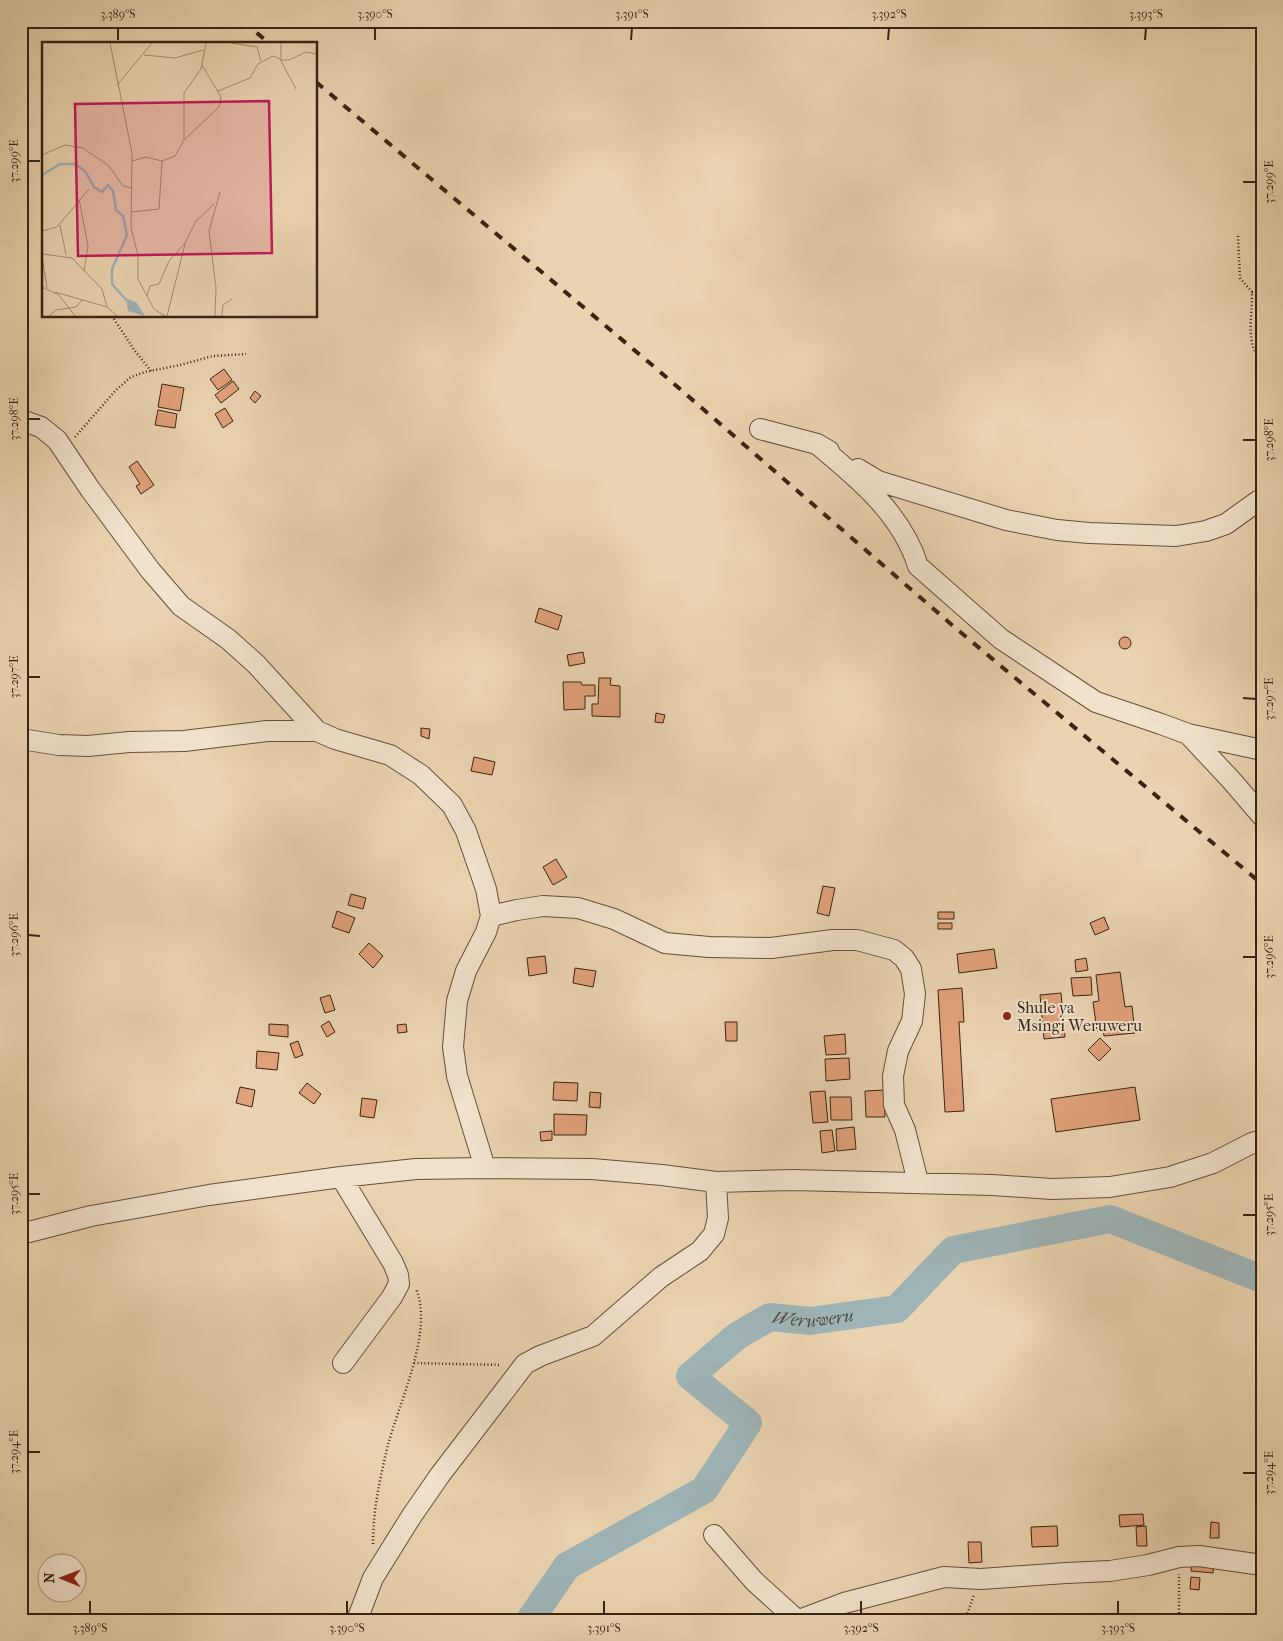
<svg xmlns="http://www.w3.org/2000/svg" width="1283" height="1641" font-family="'IM FELL French Canon',serif">
  <rect width="100%" height="100%" fill="#ead3b0"/>
  <filter id="stains"><feTurbulence type="fractalNoise" baseFrequency=".004" numOctaves="4"/><feColorMatrix values="0 0 0 0 .2 0 0 0 0 .09 0 0 0 0 .02 0 0 0 .5 -.17"/></filter>
  <radialGradient id="worn" r=".72"><stop offset=".6" stop-color="#630" stop-opacity="0"/><stop offset="1" stop-color="#630" stop-opacity=".3"/></radialGradient>
  <g fill="none" stroke-linecap="round" stroke-linejoin="round">
    <!-- river -->
    <path stroke="#9eb4b7" stroke-width="28" id="s1" d="M 530,1620 L 567,1566 L 704,1490 L 748,1423 L 690,1376 L 737,1336 L 770,1317 L 810,1321 L 897,1309 L 953,1250 L 1110,1219 L 1262,1279"/>
  </g>
  <!-- building -->
  <path fill="#e1a17a" stroke="#382414" d="M 224,369 L 232,380 L 218,390 L 210,379 Z
    M 233,381 L 239,389 L 221,403 L 215,395 Z
    M 162,384 L 184,388 L 180,411 L 158,407 Z
    M 255,391 L 261,396 L 255,403 L 250,398 Z
    M 225,408 L 233,421 L 223,428 L 215,414 Z
    M 158,410 L 177,414 L 175,428 L 155,425 Z
    M 137,461 L 154,485 L 141,494 L 136,486 L 140,484 L 129,467 Z
    M 539,608 L 562,616 L 558,630 L 535,622 Z
    M1119 643a6 6 0 1 1 12 0a6 6 0 1 1-12 0Z
    M 583,652 L 585,663 L 569,666 L 567,655 Z
    M 599,678 L 611,678 L 610,685 L 620,686 L 620,717 L 592,716 L 592,704 L 598,704 Z
    M 563,682 L 581,682 L 582,685 L 595,685 L 595,696 L 585,696 L 585,709 L 564,710 Z
    M 656,713 L 665,715 L 663,723 L 655,722 Z
    M 421,728 L 430,729 L 429,739 L 421,736 Z
    M 474,757 L 495,762 L 492,775 L 471,771 Z
    M 556,859 L 567,877 L 553,885 L 543,867 Z
    M 823,886 L 835,888 L 829,916 L 817,913 Z
    M 351,894 L 366,898 L 363,909 L 348,905 Z
    M 337,911 L 355,918 L 349,933 L 332,927 Z
    M 938,912 L 954,912 L 954,919 L 938,919 Z
    M 1104,917 L 1109,929 L 1095,935 L 1090,923 Z
    M 938,923 L 952,923 L 952,929 L 938,929 Z
    M 369,943 L 383,956 L 373,968 L 359,954 Z
    M 994,949 L 997,968 L 959,973 L 957,954 Z
    M 545,956 L 547,973 L 529,976 L 527,958 Z
    M 1086,958 L 1088,970 L 1076,972 L 1075,960 Z
    M 575,968 L 596,971 L 593,987 L 573,983 Z
    M 1120,972 L 1125,1007 L 1132,1006 L 1135,1033 L 1104,1036 L 1103,1030 L 1097,1031 L 1093,1002 L 1099,1001 L 1096,975 Z
    M 1091,977 L 1092,995 L 1073,996 L 1071,978 Z
    M 962,988 L 964,1022 L 959,1022 L 964,1111 L 945,1112 L 938,990 Z
    M 1061,993 L 1065,1037 L 1044,1039 L 1040,995 Z
    M 330,995 L 335,1010 L 325,1013 L 320,998 Z
    M 329,1021 L 335,1032 L 327,1037 L 321,1026 Z
    M 725,1022 L 737,1022 L 737,1041 L 726,1041 Z
    M 269,1024 L 288,1025 L 288,1037 L 269,1035 Z
    M 406,1024 L 407,1032 L 398,1033 L 397,1025 Z
    M 845,1034 L 846,1054 L 826,1055 L 824,1036 Z
    M 1100,1038 L 1111,1049 L 1099,1061 L 1088,1050 Z
    M 298,1041 L 303,1055 L 295,1058 L 290,1044 Z
    M 257,1051 L 279,1053 L 277,1070 L 256,1068 Z
    M 849,1058 L 850,1079 L 826,1081 L 825,1059 Z
    M 554,1082 L 578,1083 L 577,1101 L 553,1100 Z
    M 307,1083 L 321,1094 L 314,1104 L 299,1093 Z
    M 240,1087 L 255,1090 L 252,1107 L 236,1103 Z
    M 1135,1087 L 1140,1120 L 1056,1132 L 1051,1099 Z
    M 884,1090 L 885,1117 L 866,1117 L 865,1091 Z
    M 825,1091 L 828,1122 L 813,1123 L 810,1092 Z
    M 590,1092 L 601,1093 L 600,1108 L 589,1107 Z
    M 830,1097 L 851,1097 L 852,1120 L 831,1120 Z
    M 362,1098 L 377,1100 L 374,1118 L 360,1116 Z
    M 554,1114 L 587,1115 L 586,1135 L 554,1135 Z
    M 854,1127 L 856,1149 L 837,1151 L 836,1129 Z
    M 832,1130 L 835,1151 L 822,1153 L 820,1131 Z
    M 552,1131 L 552,1140 L 541,1141 L 540,1132 Z
    M 1143,1514 L 1144,1525 L 1120,1527 L 1119,1515 Z
    M 1211,1522 L 1219,1523 L 1219,1538 L 1210,1538 Z
    M 1057,1526 L 1058,1546 L 1032,1547 L 1031,1527 Z
    M 1146,1526 L 1147,1546 L 1137,1546 L 1136,1527 Z
    M 968,1542 L 981,1542 L 982,1562 L 969,1563 Z
    M 1192,1562 L 1214,1564 L 1213,1573 L 1191,1571 Z
    M 1191,1577 L 1200,1578 L 1199,1590 L 1190,1589 Z"/>
  <g fill="none" stroke-linecap="round" stroke-linejoin="round">
    <defs>
      <path id="minor" d="M 21,420 L 41,427 L 57,440 L 90,489 L 150,570 L 181,606 L 228,639 L 256,664 L 317,731 L 335,739 L 390,755 L 421,775 L 452,805 L 466,831 L 486,889 L 491,916 L 486,932 L 466,971 L 457,1001 L 453,1047 L 457,1076 L 485,1168
        M 760,429 L 817,444 L 829,451
        M 817,444 C 858,478 902,514 918,566 L 1001,639 L 1096,702 L 1161,724 L 1188,734 L 1232,781 L 1262,816
        M 858,469 L 878,481 L 1006,520 L 1057,530 L 1089,533 L 1176,536 L 1206,531 L 1226,524 L 1258,501 L 1262,500
        M 1188,734 L 1262,750
        M 21,739 L 59,745 L 88,746 L 129,742 L 184,741 L 267,731 L 317,731
        M 491,916 L 517,910 L 543,906 L 578,908 L 614,919 L 665,943 L 709,947 L 771,948 L 833,940 L 857,940 L 894,950 L 904,958 L 911,969 L 915,994 L 912,1021 L 898,1051 L 893,1076 L 894,1105 L 905,1130 L 918,1182
        M 341,1177 L 393,1263 L 398,1275 L 399,1284 L 392,1297 L 343,1363
        M 21,1234 L 91,1216 L 209,1195 L 341,1177 L 416,1169 L 485,1168 L 592,1169 L 662,1175 L 716,1182 L 793,1180 L 992,1185 L 1052,1189 L 1110,1187 L 1170,1177 L 1213,1163 L 1252,1143 L 1262,1140
        M 714,1535 L 754,1581 L 797,1620
        M 357,1620 L 373,1578 L 411,1517 L 440,1475 L 525,1364 L 540,1356 L 593,1336 L 661,1277 L 700,1251 L 714,1234 L 718,1218 L 716,1182
        M 799,1620 L 844,1603 L 944,1577 L 981,1579 L 1066,1573 L 1110,1571 L 1148,1565 L 1179,1557 L 1199,1556 L 1262,1565"/>
    </defs>
    <!-- minor casing -->
    <use href="#minor" stroke="#64503b" stroke-width="22"/>
    <!-- path -->
    <path stroke="#382414" stroke-width="2.5" stroke-dasharray="1 2.5" stroke-linecap="butt" d="M 1238,236 L 1240,278 L 1252,292 C 1253,310 1244,347 1262,360
      M 1252,292 L 1262,292
      M 112,316 L 135,351 L 151,371
      M 75,437 L 116,390 L 131,377 L 145,372 L 180,365 L 213,356 L 246,354
      M 414,1363 L 501,1365
      M 373,1544 C 373,1510 380,1478 388,1445 C 399,1403 434,1330 416,1289
      M 965,1620 L 974,1595
      M 1179,1620 L 1179,1574"/>
    <!-- minor -->
    <use href="#minor" stroke="#f1e2cc" stroke-width="20"/>
    <!-- rail -->
    <path stroke="#382414" stroke-width="4" stroke-dasharray="9 9" stroke-linecap="butt" d="M 243,21 L 270,44
      M 316,82 L 658,370 L 959,631 L 1262,884"/>
  </g>
  <!-- ticks -->
  <path fill="none" stroke="#382414" stroke-width="2" d="M 118,40 L 118,28M 375,40 L 375,28M 631,40 L 632,28M 888,40 L 889,28M 1145,40 L 1146,28M 28,161 L 40,161M 1243,182 L 1256,182M 28,419 L 40,419M 1243,440 L 1256,440M 28,677 L 40,677M 1243,698 L 1256,699M 28,935 L 40,936M 1243,957 L 1256,957M 28,1194 L 40,1194M 1243,1215 L 1256,1215M 28,1452 L 40,1452M 1243,1473 L 1256,1473M 90,1614 L 90,1601M 347,1614 L 347,1601M 604,1614 L 604,1601M 861,1614 L 861,1601M 1118,1614 L 1118,1601"/>
  <!-- markers -->
  <circle fill="#8f2418" stroke="#f1e2cc" stroke-width="2" cx="1007" cy="1016" r="5"/>
  <g text-anchor="middle" stroke-width="4" stroke-linejoin="round" paint-order="stroke">
    <!-- poi labels -->
    <g font-size="16" fill="#382414" stroke="#f1e2cc" text-anchor="start">
      <text x="1017" y="1013">Shule ya<tspan x="1017" dy="18">Msingi Weruweru</tspan></text>
    </g>
    <!-- water labels -->
    <g font-size="18" font-style="italic" fill="#52483d" stroke="#f1e2cc">
      <text dy="6" stroke="none"><textPath href="#s1" startOffset="520">Weruweru</textPath></text>
    </g>
  </g>
  <!-- overview -->
  <g transform="translate(42 42)">
    <rect width="275" height="275" fill="#ead3b0"/>
    <path d="M 84,256 L 95,261 L 103,274 L 86,269 Z" fill="#9eb4b7"/>
    <path fill="none" stroke="#9eb4b7" stroke-width="2.5" d="M 0,133 L 18,122 L 32,122 L 43,129 L 52,145 L 60,150 L 66,143 L 71,149 L 74,168 L 81,174 L 85,193 L 70,227 L 70,242 L 85,259"/>
    <path fill="none" stroke="#a38d72" stroke-width="1" d="M 68,1 L 90,111 L 89,186 L 96,213 L 96,237 L 112,267 L 123,274M 189,1 L 215,5 L 219,19M 102,13 L 133,16 L 161,8M 239,18 L 247,18 L 264,10 L 275,12M 239,18 L 239,1M 75,43 L 110,1M 176,49 L 208,36 L 216,22 L 231,14 L 238,17 L 254,47M 142,97 L 142,51 L 159,27 L 164,1M 0,113 L 23,103 L 41,106 L 67,124 L 81,144 L 89,146M 90,119 L 104,115 L 120,119 L 133,114 L 142,98 L 177,65 L 179,55 L 160,23M 37,157 L 46,204 L 42,229M 89,170 L 117,167 L 120,119M 18,183 L 24,213M 0,189 L 15,185 L 47,147M 0,212 L 30,216 L 60,247 L 65,265M 0,214 L 5,246M 0,245 L 17,253 L 33,274M 13,250 L 65,265 L 75,274M 105,254 L 108,244 L 117,242 L 127,219 L 143,201 L 154,179 L 172,162M 7,274 L 14,268 L 34,265 L 40,258M 125,274 L 143,202M 173,274 L 174,246 L 167,189 L 178,150M 180,274 L 181,263 L 190,257"/>
    <path fill="#c2185b" fill-opacity="0.15" stroke="#c2185b" stroke-width="2.5" d="M 227,59 L 230,211 L 36,214 L 33,62 Z"/>
    <rect width="275" height="275" fill="none" stroke="#382414" stroke-width="2.5"/>
  </g>
  <!-- margin -->
  <rect width="1283" height="1641" fill="none" stroke="#ead3b0" stroke-width="55"/>
  <!-- north arrow -->
  <g transform="translate(62 1578) rotate(271)"><circle r="24" fill="#f1e2cc" stroke="#a79682"/>
  <path d="M0-4L9 19L0 12L-9 19Z" fill="#8f2418"/>
  <text y="-8" font-size="14" font-weight="bold" text-anchor="middle" fill="#382414">N</text>
  </g>
  <rect x="28" y="28" width="1228" height="1586" fill="none" stroke="#382414" stroke-width="2"/>
  <g font-size="12" text-anchor="middle" fill="#382414">
    <text x="118" y="18">3.389°S</text>
    <text x="375" y="18">3.390°S</text>
    <text x="632" y="18">3.391°S</text>
    <text x="889" y="18">3.392°S</text>
    <text x="1146" y="18">3.393°S</text>
    <text transform="translate(14 161) rotate(-90)" y="4">37.299°E</text>
    <text transform="translate(1269 182) rotate(-90)" y="4">37.299°E</text>
    <text transform="translate(14 419) rotate(-90)" y="4">37.298°E</text>
    <text transform="translate(1269 440) rotate(-90)" y="4">37.298°E</text>
    <text transform="translate(14 677) rotate(-90)" y="4">37.297°E</text>
    <text transform="translate(1269 699) rotate(-90)" y="4">37.297°E</text>
    <text transform="translate(14 935) rotate(-90)" y="4">37.296°E</text>
    <text transform="translate(1269 957) rotate(-90)" y="4">37.296°E</text>
    <text transform="translate(14 1194) rotate(-90)" y="4">37.295°E</text>
    <text transform="translate(1269 1215) rotate(-90)" y="4">37.295°E</text>
    <text transform="translate(14 1452) rotate(-90)" y="4">37.294°E</text>
    <text transform="translate(1269 1473) rotate(-90)" y="4">37.294°E</text>
    <text x="90" y="1632">3.389°S</text>
    <text x="347" y="1632">3.390°S</text>
    <text x="604" y="1632">3.391°S</text>
    <text x="861" y="1632">3.392°S</text>
    <text x="1118" y="1632">3.393°S</text>
  </g>
  <rect width="100%" height="100%" filter="url(#stains)"/>
  <rect width="100%" height="100%" fill="url(#worn)"/>
</svg>
